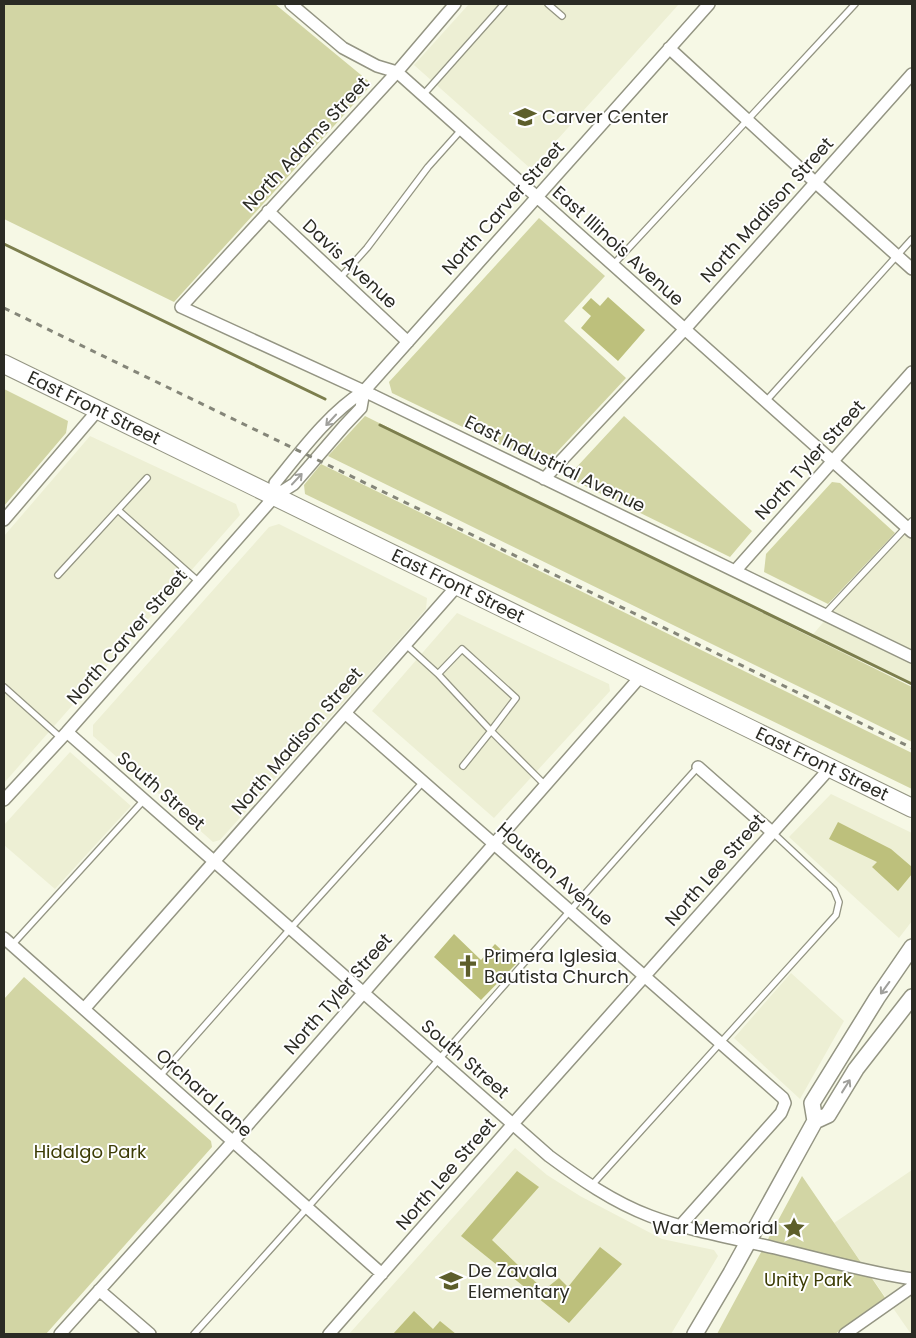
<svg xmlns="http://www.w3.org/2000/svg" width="916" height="1338" font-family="Poppins,sans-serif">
  <rect width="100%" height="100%" fill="#f6f8e5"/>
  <!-- built -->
  <path fill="#edefd4" d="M 469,4 L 679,4 L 531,169 L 414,65 Z
    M 90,436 L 236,504 L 240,515 L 4,783 L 4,536 Z
    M 912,519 L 912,683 L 809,639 Z
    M 279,524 L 427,598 L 426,609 L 369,674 L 220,840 L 213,842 L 93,736 L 93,725 L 269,527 Z
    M 457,613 L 609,684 L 610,691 L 494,818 L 372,711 Z
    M 70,752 L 131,806 L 55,889 L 4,845 L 4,825 Z
    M 831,794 L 912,833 L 912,921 L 899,938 L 789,837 Z
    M 791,973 L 844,1021 L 800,1099 L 734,1038 Z
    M 515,1148 L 547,1175 L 580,1196 L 662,1239 L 714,1250 L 718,1256 L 671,1334 L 349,1334 Z
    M 912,1170 L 912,1334 L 911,1334 L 834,1223 Z"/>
  <!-- green -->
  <path fill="#d2d5a4" d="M 4,4 L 275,4 L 372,84 L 174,302 L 4,219 Z
    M 539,218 L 605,276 L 564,321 L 626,378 L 544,466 L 392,393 L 389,382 Z
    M 4,389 L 68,421 L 66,433 L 4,506 Z
    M 365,416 L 912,687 L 912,742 L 328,456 Z
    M 624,416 L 752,531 L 730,557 L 573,480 L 573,471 Z
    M 321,464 L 912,753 L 912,789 L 305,494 L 304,485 Z
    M 832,482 L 840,483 L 895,533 L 828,604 L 764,572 L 766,554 Z
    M 24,977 L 211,1141 L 212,1147 L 46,1334 L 4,1334 L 4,999 Z
    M 802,1176 L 886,1299 L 835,1334 L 717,1334 Z"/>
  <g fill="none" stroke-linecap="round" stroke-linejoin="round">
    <!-- stream -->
    <path stroke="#7c7e4d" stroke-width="3" d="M 4,244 L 325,399
      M 380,425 L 912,684"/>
  </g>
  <!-- building -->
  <path fill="#bdc07c" d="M 608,297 L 645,330 L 618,361 L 581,328 L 591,316 L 582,308 L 591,298 L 600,306 Z
    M 838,822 L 891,849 L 912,867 L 912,874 L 898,891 L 872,867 L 877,862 L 829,839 Z
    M 454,934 L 481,960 L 495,944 L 516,964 L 481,1000 L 434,957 Z
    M 517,1171 L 539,1187 L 492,1240 L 544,1290 L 559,1278 L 568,1287 L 600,1247 L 622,1264 L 569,1323 L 461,1236 Z
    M 414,1311 L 433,1329 L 440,1321 L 456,1334 L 393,1334 Z"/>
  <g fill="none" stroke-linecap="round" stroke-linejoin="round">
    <defs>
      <path id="service" d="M 548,4 L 562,16
        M 423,95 L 504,4
        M 613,265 L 855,4
        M 340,278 L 367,248 L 428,167 L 462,129
        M 766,401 L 912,239
        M 118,510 L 199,582
        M 58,575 L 147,478
        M 825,614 L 912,521
        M 405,644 L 438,674 L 491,731 L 516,698 L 462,649 L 438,674
        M 4,687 L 61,738
        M 463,766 L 491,731 L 545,785
        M 12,945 L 144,800
        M 159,1077 L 290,929 L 423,782
        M 591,1186 L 836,915 L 839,902 L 834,890 L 772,832
        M 194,1334 C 364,1147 529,955 698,767"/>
      <path id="minor" d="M 291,4 L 343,48 L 377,66 L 397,72 L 912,532
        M 455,4 L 397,72 L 181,307 L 364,391 L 912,657
        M 669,48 L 816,183 L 912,269
        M 268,211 L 408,342
        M 544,479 L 685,329 L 912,74
        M 275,496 L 275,483 C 301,451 329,413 364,391 L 709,4
        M 4,520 L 98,410
        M 735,571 L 912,372
        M 345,713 L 783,1098 L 785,1103 L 781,1113 L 681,1225
        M 67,732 L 549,1156 C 580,1179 613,1202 650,1216 C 690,1231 733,1238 775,1248 C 821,1259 866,1272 912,1279
        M 698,767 L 772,832
        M 4,800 L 67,732 L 275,496 L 294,484 L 344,426 L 361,408 L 364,391
        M 4,938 L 382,1274
        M 84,1009 L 457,586
        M 99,1290 L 150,1334
        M 60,1334 L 245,1128 L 641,676
        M 329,1334 L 512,1125 L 830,768
        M 845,1334 L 912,1287"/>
      <path id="secondary" d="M 815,1121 L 812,1103 L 877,998 L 912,947
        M 695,1334 L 731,1273 L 815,1121 L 828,1115 L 856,1069 L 912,997"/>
      <path id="primary" d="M 4,364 L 912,808"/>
    </defs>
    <!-- service casing -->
    <use href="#service" stroke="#949583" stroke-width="8"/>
    <!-- minor casing -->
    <use href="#minor" stroke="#949583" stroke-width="14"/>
    <!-- secondary casing -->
    <use href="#secondary" stroke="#949583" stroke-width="18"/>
    <!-- primary casing -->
    <use href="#primary" stroke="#949583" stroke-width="20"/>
    <!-- service -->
    <use href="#service" stroke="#fff" stroke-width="5.5"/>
    <!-- minor -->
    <use href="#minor" stroke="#fff" stroke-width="11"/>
    <!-- secondary -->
    <use href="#secondary" stroke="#fff" stroke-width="15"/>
    <!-- primary -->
    <use href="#primary" stroke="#fff" stroke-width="18"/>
    <!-- rail -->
    <path stroke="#858679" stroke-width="3" stroke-dasharray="6 6" stroke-linecap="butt" d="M 4,308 L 912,748"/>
  </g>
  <!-- one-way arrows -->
  <defs><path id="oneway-shaft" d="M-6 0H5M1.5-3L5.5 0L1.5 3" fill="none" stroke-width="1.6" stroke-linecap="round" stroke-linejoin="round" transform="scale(1.25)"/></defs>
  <g stroke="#a0a09c">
    <use href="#oneway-shaft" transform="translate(331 420) rotate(133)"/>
    <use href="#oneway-shaft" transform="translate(297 479) rotate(-47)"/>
    <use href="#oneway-shaft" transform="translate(885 988) rotate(126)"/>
    <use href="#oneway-shaft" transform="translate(846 1086) rotate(-58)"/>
  </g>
  <!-- icons -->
  <defs>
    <symbol id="school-bare" viewBox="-9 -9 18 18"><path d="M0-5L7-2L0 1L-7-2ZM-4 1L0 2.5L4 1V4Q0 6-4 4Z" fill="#5d5e2b" stroke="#fff" stroke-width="2.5" paint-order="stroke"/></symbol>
    <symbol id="church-bare" viewBox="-9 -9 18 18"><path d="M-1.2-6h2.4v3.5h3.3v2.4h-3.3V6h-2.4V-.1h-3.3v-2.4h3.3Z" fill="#5d5e2b" stroke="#fff" stroke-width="2.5" paint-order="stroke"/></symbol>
    <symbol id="sight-bare" viewBox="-9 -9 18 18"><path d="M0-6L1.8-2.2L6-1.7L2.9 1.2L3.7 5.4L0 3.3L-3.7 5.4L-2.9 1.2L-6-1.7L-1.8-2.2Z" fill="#5d5e2b" stroke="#fff" stroke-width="2.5" paint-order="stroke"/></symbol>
  </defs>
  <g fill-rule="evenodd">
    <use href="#school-bare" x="509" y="101" width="32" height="32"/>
    <use href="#church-bare" x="452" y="950" width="32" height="32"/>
    <use href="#sight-bare" x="778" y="1212" width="32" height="32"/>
    <use href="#school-bare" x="435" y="1265" width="32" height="32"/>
  </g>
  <g text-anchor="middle" stroke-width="4" stroke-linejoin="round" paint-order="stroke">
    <!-- poi labels -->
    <g font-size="18" fill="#2b2b24" stroke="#fff" text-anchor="start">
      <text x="542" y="123">Carver Center</text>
      <text x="484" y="962">Primera Iglesia<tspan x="484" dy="21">Bautista Church</tspan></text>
      <text x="778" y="1234" text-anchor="end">War Memorial</text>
      <text x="468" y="1277">De Zavala<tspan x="468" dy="21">Elementary</tspan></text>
    </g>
    <!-- street labels -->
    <g font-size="18" fill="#2b2b24" stroke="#fff">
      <text transform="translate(306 144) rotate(-47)" y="6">North Adams Street</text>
      <text transform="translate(503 208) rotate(-48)" y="6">North Carver Street</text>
      <text transform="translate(767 210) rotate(-48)" y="6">North Madison Street</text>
      <text transform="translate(618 246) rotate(42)" y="6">East Illinois Avenue</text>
      <text transform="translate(350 264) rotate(43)" y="6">Davis Avenue</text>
      <text transform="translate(94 408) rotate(26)" y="6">East Front Street</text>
      <text transform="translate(810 460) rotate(-48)" y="6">North Tyler Street</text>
      <text transform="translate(555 464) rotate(26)" y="6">East Industrial Avenue</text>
      <text transform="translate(458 586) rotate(26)" y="6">East Front Street</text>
      <text transform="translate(127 637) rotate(-49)" y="6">North Carver Street</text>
      <text transform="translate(297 741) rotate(-49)" y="6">North Madison Street</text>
      <text transform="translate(822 764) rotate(26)" y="6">East Front Street</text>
      <text transform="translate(161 791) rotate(41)" y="6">South Street</text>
      <text transform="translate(715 870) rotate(-49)" y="6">North Lee Street</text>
      <text transform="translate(555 874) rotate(41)" y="6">Houston Avenue</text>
      <text transform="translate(338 994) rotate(-49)" y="6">North Tyler Street</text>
      <text transform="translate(465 1059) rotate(41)" y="6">South Street</text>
      <text transform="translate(204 1093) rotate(42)" y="6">Orchard Lane</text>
      <text transform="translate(446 1174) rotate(-49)" y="6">North Lee Street</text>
    </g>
    <!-- park labels -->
    <g font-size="18" fill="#3c3c05" stroke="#fff">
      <text x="90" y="1158">Hidalgo Park</text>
      <text x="808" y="1286">Unity Park</text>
    </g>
  </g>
  <!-- border -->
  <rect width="916" height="1338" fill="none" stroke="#2b2b24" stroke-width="10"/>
</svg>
